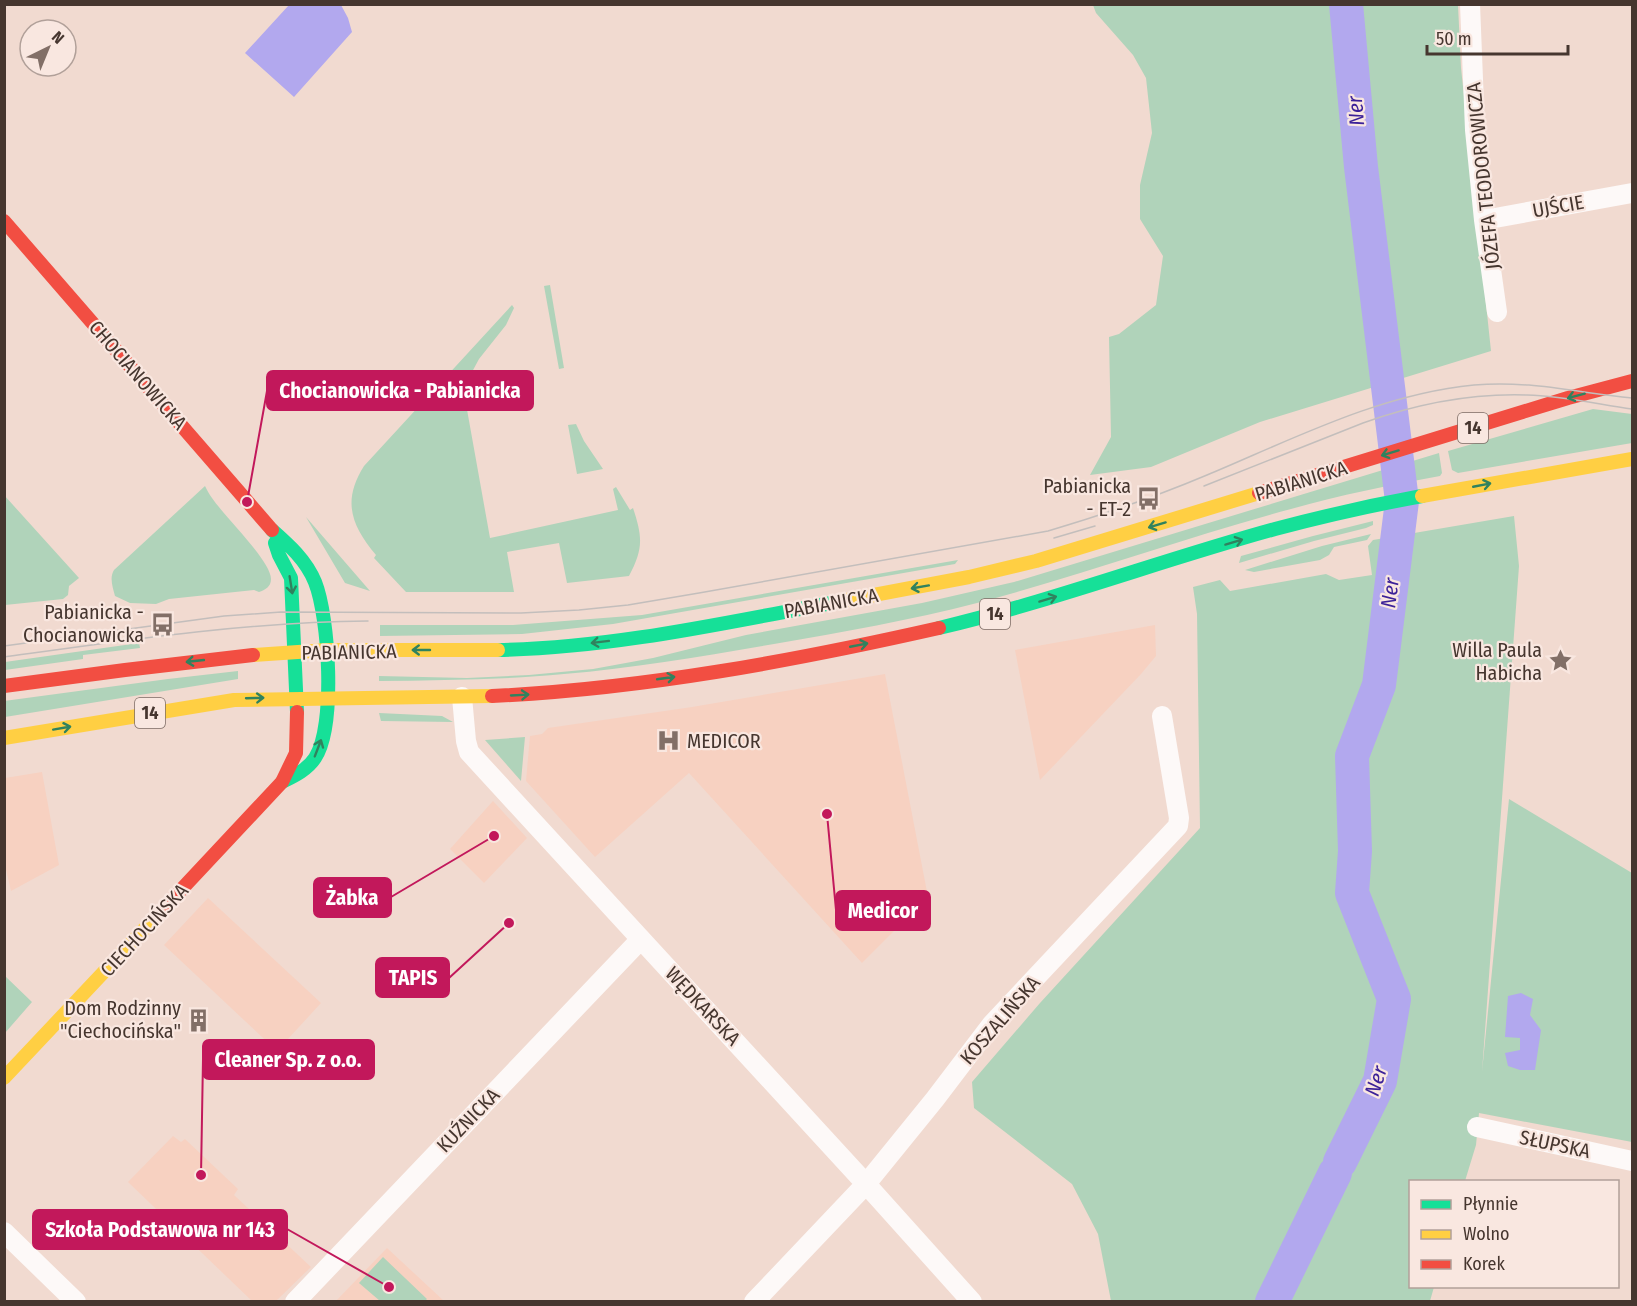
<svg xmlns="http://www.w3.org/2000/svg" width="1637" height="1306" font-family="'Fira Sans Condensed',sans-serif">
  <rect width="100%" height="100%" fill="#f1dad0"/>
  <!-- built -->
  <path fill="#f7d1c1" d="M 1155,625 L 1156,656 L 1141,674 L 1040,780 L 1015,650 Z
    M 885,674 L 928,897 L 862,963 L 689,773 L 595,857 L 526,781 L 530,736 L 542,734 L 548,728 L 692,707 Z
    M 42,772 L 59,865 L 11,891 L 5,865 L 5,778 Z
    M 493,801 L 527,838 L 484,883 L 450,849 Z
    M 208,898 L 321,1003 L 277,1051 L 164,945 Z
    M 173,1136 L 181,1142 L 185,1139 L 238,1189 L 234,1195 L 311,1267 L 276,1301 L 252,1301 L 128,1182 Z
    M 387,1248 L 444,1301 L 335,1302 Z"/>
  <!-- green -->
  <path fill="#b0d3ba" d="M 1093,5 L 1458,5 L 1461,68 L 1491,351 L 1260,422 L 1151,467 L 1090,475 L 1111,437 L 1109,337 L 1119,334 L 1156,305 L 1163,256 L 1140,219 L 1140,185 L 1152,133 L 1146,78 L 1133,55 L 1096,13 Z
    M 550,285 L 564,368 L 559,369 L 544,286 Z
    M 512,305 L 514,308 L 506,325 L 479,359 L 472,372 L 466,404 L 490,538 L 618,510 L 613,489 L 616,487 L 630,510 L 633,508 C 643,538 643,549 629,576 L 567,583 L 559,543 L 507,552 L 514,592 L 406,592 L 374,558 L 376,555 C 351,525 342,501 364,466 Z
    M 1593,409 L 1632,414 L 1632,443 L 1458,473 L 1452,470 L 1448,451 Z
    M 576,424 L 584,441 L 603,469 L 577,474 L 568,425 Z
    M 1439,453 L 1442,473 L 1440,476 C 1390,485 1340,495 1291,509 C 1186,537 1083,575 977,603 C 911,620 843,632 774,644 C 704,656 635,668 564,674 C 502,680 441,680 379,681 L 379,676 L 467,678 L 529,675 L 593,669 L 653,658 L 746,635 L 922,603 L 1014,582 Z
    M 205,486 C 207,490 209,494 212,498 C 224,516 271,561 271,579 C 271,587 265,590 259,592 L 254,590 L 169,599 L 156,604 L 130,603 L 115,596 C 113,588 109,578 114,570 Z
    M 4,495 L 79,578 L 69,586 L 68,595 L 63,599 L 5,605 Z
    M 1514,516 L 1519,566 L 1482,1072 L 1509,799 L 1632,873 L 1632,1142 L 1479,1113 L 1476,1145 L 1465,1181 L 1410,1182 L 1410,1286 L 1434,1287 L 1430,1301 L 1111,1301 L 1098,1234 L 1072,1184 L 974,1108 L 972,1082 L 1040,1003 L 1200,828 L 1197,614 L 1193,587 L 1220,580 L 1230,591 L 1326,574 L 1339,580 L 1372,575 L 1368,546 L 1373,540 Z
    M 306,517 L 370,591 L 345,583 Z
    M 1373,521 L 1373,525 L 1366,528 L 1314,541 L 1239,563 L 1241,556 L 1313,536 Z
    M 1371,534 L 1367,540 L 1334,547 L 1329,555 L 1320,560 L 1254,572 L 1245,570 L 1322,546 Z
    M 958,560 L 955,564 L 613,624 L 522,634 L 380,636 L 380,625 L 513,625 L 642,615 Z
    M 139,643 L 140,648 L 83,655 L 83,659 L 5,670 L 5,662 Z
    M 238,671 L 238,679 L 5,717 L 4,701 L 168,679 Z
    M 379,713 L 442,716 L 453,722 L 381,721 Z
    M 525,737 L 521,781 L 485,740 Z
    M 5,976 L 32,1002 L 5,1033 Z
    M 383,1257 L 427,1299 L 425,1301 L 380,1301 L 359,1283 Z"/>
  <!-- water -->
  <path fill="#b2a8ee" d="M 289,5 L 341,5 L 348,18 L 352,32 L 294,97 L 245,53 Z
    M 1521,993 L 1533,999 L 1530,1015 L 1541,1030 L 1535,1070 L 1520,1070 L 1508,1066 L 1505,1053 L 1520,1050 L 1520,1038 L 1505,1037 L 1508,996 Z"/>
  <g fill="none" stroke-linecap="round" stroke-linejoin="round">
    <!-- river -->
    <path stroke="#b2a8ee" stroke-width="34" d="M 1340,1162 L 1380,1081 L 1394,999 L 1352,893 L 1355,851 L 1352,756 L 1379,685 L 1402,501 L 1361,167 L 1346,4
      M 1272,1302 L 1335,1173"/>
    <!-- street -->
    <path stroke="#fdf9f8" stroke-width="20" d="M 1470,4 L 1475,130 L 1484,220 L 1497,312
      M 1484,220 L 1632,193
      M 462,697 L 466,741 L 469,752 L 866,1184 L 972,1302
      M 1477,1127 L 1632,1161
      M 4,1232 L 76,1302
      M 295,1302 L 641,939
      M 754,1302 L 866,1184 L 935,1099 L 992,1024 L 1178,826 L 1179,818 L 1162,716"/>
    <!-- fast -->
    <path stroke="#16e098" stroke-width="14" d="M 272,530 C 289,545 306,560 315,582 C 329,617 336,726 315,758 C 307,770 294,776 282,782
      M 275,543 L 279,555 L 291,578 L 297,712
      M 939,628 C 1053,601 1162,560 1275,529 C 1324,516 1373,505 1422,496
      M 498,650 C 614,648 728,622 842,601"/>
    <!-- slow -->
    <path stroke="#ffcf43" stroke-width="14" d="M 1422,496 L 1632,459
      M 842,601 L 969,577 L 1036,561 L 1259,493
      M 253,655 L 327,650 L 498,650
      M 4,738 L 234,700 L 492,696
      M 4,1078 L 165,907"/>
    <!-- jam -->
    <path stroke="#f24e42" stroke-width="14" d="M 4,221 L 272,530
      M 1259,493 L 1568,398 L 1632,381
      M 4,686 L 125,670 L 253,655
      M 492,696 C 642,689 793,661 939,628
      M 165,907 L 282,782 L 296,753 L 297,712"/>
    <!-- tram -->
    <path stroke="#c3bebc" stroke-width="1.5" d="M 1204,486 L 1363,423 C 1416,404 1470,393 1527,395 C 1562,396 1597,404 1632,409
      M 1054,538 L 1095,526
      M 4,646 L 224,616 L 281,612 L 521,613 L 579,610 L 628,605 L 699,593 L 1048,531 C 1102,515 1155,497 1207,475 C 1293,439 1380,394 1474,385 C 1531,380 1577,393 1632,398
      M 4,657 C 126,640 246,622 368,621"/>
  </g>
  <!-- one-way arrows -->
  <defs><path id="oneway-shaft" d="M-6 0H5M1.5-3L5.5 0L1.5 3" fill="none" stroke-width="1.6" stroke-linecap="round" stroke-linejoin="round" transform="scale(1.5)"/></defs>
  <g stroke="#30825e">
    <use href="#oneway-shaft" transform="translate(1576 396) rotate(165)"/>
    <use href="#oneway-shaft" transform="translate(1390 453) rotate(163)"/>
    <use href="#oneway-shaft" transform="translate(1482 485) rotate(-11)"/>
    <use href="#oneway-shaft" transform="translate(1157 525) rotate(163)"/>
    <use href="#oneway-shaft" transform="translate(1234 542) rotate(-17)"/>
    <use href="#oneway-shaft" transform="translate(291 585) rotate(81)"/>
    <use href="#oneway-shaft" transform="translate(920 587) rotate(170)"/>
    <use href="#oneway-shaft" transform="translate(1048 599) rotate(-17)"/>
    <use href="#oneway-shaft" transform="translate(600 642) rotate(173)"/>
    <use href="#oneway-shaft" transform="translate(859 645) rotate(-11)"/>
    <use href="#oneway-shaft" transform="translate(421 650) rotate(-180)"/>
    <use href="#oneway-shaft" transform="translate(195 661) rotate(174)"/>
    <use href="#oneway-shaft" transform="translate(666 678) rotate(-8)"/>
    <use href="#oneway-shaft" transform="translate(520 695) rotate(-3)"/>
    <use href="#oneway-shaft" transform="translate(255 698) rotate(-2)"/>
    <use href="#oneway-shaft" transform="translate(62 728) rotate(-10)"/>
    <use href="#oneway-shaft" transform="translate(318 748) rotate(-69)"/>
  </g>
  <!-- icons -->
  <defs>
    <symbol id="bus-bare" viewBox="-9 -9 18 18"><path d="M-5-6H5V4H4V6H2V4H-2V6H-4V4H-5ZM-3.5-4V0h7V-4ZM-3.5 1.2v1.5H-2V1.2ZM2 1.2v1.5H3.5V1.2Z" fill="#826f67" stroke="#f9e7e0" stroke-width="2.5" paint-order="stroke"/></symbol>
    <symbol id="sight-bare" viewBox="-9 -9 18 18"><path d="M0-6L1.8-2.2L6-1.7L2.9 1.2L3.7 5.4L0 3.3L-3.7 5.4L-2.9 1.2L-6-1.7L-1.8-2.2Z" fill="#826f67" stroke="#f9e7e0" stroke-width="2.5" paint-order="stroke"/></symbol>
    <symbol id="hospital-bare" viewBox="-9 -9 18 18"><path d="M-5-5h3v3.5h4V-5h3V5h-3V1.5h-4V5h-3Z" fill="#826f67" stroke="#f9e7e0" stroke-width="2.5" paint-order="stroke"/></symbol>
    <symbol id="building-bare" viewBox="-9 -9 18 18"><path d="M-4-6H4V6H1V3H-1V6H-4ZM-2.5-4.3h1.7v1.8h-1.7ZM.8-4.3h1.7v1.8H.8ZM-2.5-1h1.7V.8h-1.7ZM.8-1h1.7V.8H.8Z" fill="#826f67" stroke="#f9e7e0" stroke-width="2.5" paint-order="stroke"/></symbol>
  </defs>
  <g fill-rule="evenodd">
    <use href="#bus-bare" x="1132" y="482" width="33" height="33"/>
    <use href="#bus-bare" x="146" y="608" width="33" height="33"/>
    <use href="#sight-bare" x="1544" y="644" width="33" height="33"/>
    <use href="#hospital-bare" x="652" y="724" width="33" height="33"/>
    <use href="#building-bare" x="182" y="1004" width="33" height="33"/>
  </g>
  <g text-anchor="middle" stroke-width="4.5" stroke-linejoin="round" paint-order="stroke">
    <!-- shield labels -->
    <g fill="#f9e7e0" stroke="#7c6b64" stroke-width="1.5">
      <rect x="1458" y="413" width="30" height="30" rx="4.5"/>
      <rect x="980" y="599" width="30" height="30" rx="4.5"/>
      <rect x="135" y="698" width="30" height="30" rx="4.5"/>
    </g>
    <g font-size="18" font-weight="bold" fill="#46362f">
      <text x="1473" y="434">14</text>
      <text x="995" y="620">14</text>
      <text x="150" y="719">14</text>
    </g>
    <!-- street labels -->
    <g font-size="20" fill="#46362f" stroke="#f9e7e0">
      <text transform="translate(1483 176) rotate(-96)" y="7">JÓZEFA TEODOROWICZA</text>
      <text transform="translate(1558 206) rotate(-10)" y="7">UJŚCIE</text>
      <text transform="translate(138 375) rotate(49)" y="7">CHOCIANOWICKA</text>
      <text transform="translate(1301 481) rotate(-17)" y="7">PABIANICKA</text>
      <text transform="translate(831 603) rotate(-10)" y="7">PABIANICKA</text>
      <text transform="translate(349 652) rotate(-1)" y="7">PABIANICKA</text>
      <text transform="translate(144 930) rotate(-47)" y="7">CIECHOCIŃSKA</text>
      <text transform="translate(703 1006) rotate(47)" y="7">WĘDKARSKA</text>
      <text transform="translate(1000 1020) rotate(-49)" y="7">KOSZALIŃSKA</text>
      <text transform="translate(468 1120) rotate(-46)" y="7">KUŹNICKA</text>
      <text transform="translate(1555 1144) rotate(12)" y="7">SŁUPSKA</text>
    </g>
    <!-- poi labels -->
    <g font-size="20" fill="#46362f" stroke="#f9e7e0" text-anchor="end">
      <text x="1131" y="493">Pabianicka<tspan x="1131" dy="23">- ET-2</tspan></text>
      <text x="144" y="619">Pabianicka -<tspan x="144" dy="23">Chocianowicka</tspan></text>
      <text x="1542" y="657">Willa Paula<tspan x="1542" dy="23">Habicha</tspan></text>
      <text x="687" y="748" text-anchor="start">MEDICOR</text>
      <text x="181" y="1015">Dom Rodzinny<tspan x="181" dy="23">"Ciechocińska"</tspan></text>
    </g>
    <!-- water labels -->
    <g font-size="21" font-style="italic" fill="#3c2198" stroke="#f9e7e0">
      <text transform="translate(1356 111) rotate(-95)" y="7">Ner</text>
      <text transform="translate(1390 593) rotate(-83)" y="7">Ner</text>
      <text transform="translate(1376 1081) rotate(-72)" y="7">Ner</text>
    </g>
  </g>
  <!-- callouts -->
  <path fill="none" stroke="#c2185b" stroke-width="2" d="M247 502L267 391M494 836L391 897M827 814L836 910M509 923L449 978M201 1175L203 1059M389 1287L287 1229"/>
  <g fill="#c2185b" stroke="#f9e7e0" stroke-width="2">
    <circle cx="247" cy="502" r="6"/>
    <circle cx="494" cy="836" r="6"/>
    <circle cx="827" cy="814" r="6"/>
    <circle cx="509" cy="923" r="6"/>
    <circle cx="201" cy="1175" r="6"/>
    <circle cx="389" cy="1287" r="6"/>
  </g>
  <g fill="#c2185b" stroke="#c2185b" stroke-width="2">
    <rect x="267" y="371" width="266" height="39" rx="6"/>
    <rect x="314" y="878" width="77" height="39" rx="6"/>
    <rect x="836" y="891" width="94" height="39" rx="6"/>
    <rect x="376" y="958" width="73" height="39" rx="6"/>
    <rect x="203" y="1040" width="171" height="39" rx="6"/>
    <rect x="33" y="1210" width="254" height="39" rx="6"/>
  </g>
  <g font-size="21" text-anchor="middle" font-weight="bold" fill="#fff">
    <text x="400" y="398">Chocianowicka - Pabianicka</text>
    <text x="352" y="905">Żabka</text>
    <text x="883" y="918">Medicor</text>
    <text x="413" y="985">TAPIS</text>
    <text x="288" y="1067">Cleaner Sp. z o.o.</text>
    <text x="160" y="1237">Szkoła Podstawowa nr 143</text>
  </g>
  <!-- border -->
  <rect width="1637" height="1306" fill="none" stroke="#46362f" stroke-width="12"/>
  <!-- legend -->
  <rect x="1409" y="1180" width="210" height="108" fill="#f9e7e0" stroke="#b1a099" stroke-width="1.5"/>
  <rect x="1421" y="1200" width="30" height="9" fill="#16e098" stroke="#b1a099" stroke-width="1.5"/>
  <text x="1463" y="1210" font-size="18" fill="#46362f">Płynnie</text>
  <rect x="1421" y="1230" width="30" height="9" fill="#ffcf43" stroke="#b1a099" stroke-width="1.5"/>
  <text x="1463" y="1240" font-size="18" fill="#46362f">Wolno</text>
  <rect x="1421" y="1260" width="30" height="9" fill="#f24e42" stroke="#b1a099" stroke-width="1.5"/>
  <text x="1463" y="1270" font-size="18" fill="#46362f">Korek</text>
  <!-- north arrow -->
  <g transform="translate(48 48) rotate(43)"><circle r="28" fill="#f9e7e0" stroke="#b1a099" stroke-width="1.5"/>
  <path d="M0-4.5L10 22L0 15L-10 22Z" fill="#826f67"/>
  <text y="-9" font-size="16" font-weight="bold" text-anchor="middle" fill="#46362f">N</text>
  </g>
  <!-- scale -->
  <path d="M1427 45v9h141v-9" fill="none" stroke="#46362f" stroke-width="3"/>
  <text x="1436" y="45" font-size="18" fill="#46362f" stroke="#f9e7e0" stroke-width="4.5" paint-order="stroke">50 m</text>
</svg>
